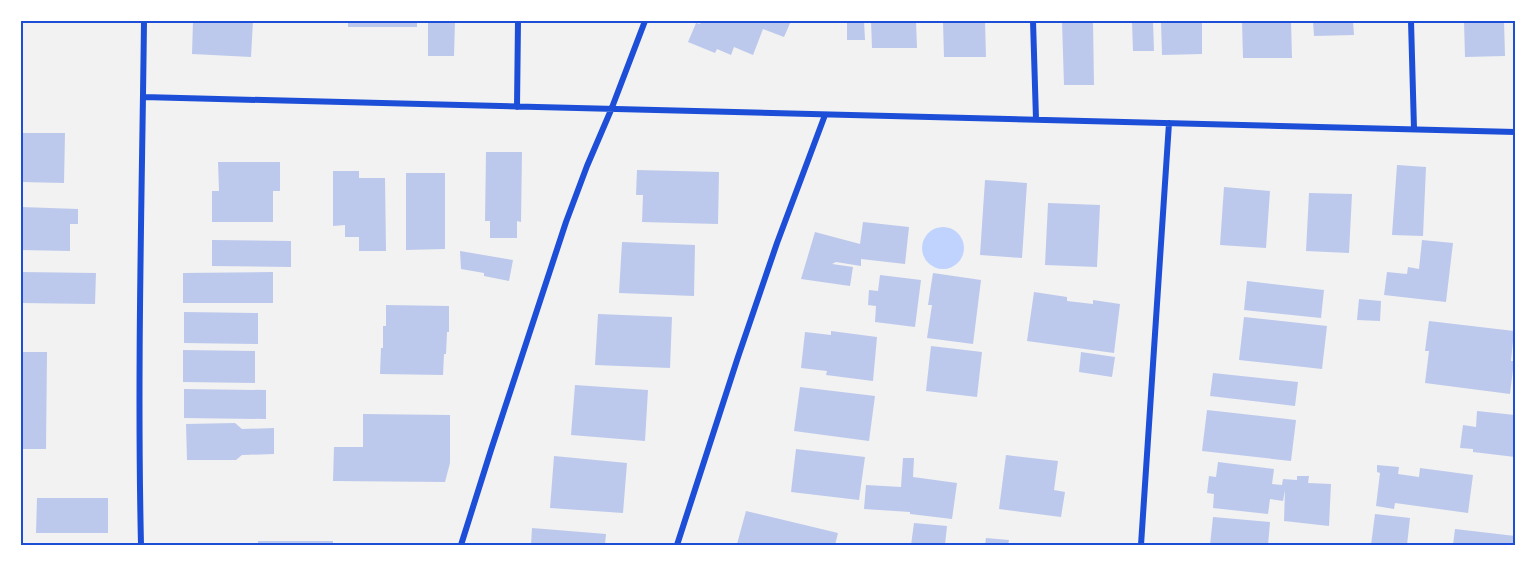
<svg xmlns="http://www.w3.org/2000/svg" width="1536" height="566" font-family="Jost,sans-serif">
  <rect width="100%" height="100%" fill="#f2f2f2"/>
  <!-- water -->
  <path fill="#bfd3fe" d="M922 248a21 21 0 1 1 42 0a21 21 0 1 1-42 0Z"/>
  <!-- building -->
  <path fill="#bdc9ec" d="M 193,21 L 253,21 L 251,57 L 192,54 Z
    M 348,21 L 417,21 L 417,27 L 348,27 Z
    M 428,21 L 455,21 L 454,56 L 428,56 Z
    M 701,21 L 717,22 L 791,21 L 784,37 L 763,29 L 753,55 L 734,47 L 731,55 L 717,49 L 715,53 L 688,42 L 696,23 L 700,24 Z
    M 847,21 L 864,21 L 865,40 L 847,40 Z
    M 871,21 L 916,21 L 917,48 L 872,48 Z
    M 943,21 L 985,21 L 986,57 L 944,57 Z
    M 1062,21 L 1093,21 L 1094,85 L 1064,85 Z
    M 1132,21 L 1153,21 L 1154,51 L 1133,51 Z
    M 1161,21 L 1202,21 L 1202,54 L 1162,55 Z
    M 1242,21 L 1291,21 L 1292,58 L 1243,58 Z
    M 1313,21 L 1353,21 L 1354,35 L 1314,36 Z
    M 1464,21 L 1504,21 L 1505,56 L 1465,57 Z
    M 21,133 L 65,133 L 64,183 L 21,182 Z
    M 486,152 L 522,152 L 521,222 L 517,221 L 517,238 L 490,238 L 490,221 L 485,221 Z
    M 218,162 L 280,162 L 280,191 L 273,191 L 273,222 L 212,222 L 212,191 L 219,191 Z
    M 1397,165 L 1426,167 L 1423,236 L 1392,235 Z
    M 637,170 L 719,172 L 718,224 L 642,222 L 643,195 L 636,195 Z
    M 333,171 L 359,171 L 359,178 L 385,178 L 386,251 L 359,251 L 359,237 L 345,237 L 345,225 L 333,226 Z
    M 406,173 L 445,173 L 445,249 L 406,250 Z
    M 985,180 L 1027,183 L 1022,258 L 980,255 Z
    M 1224,187 L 1270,191 L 1266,248 L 1220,245 Z
    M 1309,193 L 1352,194 L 1349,253 L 1306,251 Z
    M 1048,203 L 1100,205 L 1097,267 L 1045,265 Z
    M 21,207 L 78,209 L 78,224 L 70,224 L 70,251 L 21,250 Z
    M 863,222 L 909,227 L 905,264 L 861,259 L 861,266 L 836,262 L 832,264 L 853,267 L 850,286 L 801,279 L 815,232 L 860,244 Z
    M 212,240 L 291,241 L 291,267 L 212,266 Z
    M 1422,240 L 1453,243 L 1446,302 L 1384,295 L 1387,272 L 1407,274 L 1408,267 L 1419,269 Z
    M 622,242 L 695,245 L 694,296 L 619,293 Z
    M 460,251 L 513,260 L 509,281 L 484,276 L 484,273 L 461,269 Z
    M 21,272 L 96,273 L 95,304 L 21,303 Z
    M 273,272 L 273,303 L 183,303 L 183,273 Z
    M 933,273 L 981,280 L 973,344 L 927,338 L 932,305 L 928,305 Z
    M 880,275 L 921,280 L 915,327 L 875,322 L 876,306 L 868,305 L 869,290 L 878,291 Z
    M 1247,281 L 1324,290 L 1321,318 L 1244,310 Z
    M 1034,292 L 1067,297 L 1067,301 L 1093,304 L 1093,300 L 1120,304 L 1114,353 L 1027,341 Z
    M 1359,299 L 1381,301 L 1380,321 L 1357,320 Z
    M 386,305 L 449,306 L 449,332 L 447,332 L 446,354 L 444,354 L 443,375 L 380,374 L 381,348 L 383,348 L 383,326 L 386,326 Z
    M 184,312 L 258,313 L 258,344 L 184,343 Z
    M 598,314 L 672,317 L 670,368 L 595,365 Z
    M 1244,317 L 1327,326 L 1322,369 L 1239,360 Z
    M 1429,321 L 1514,331 L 1511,361 L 1514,361 L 1510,394 L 1425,383 L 1429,351 L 1425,351 Z
    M 831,331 L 877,337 L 873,381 L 826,375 L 827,371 L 801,368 L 805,332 L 831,335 Z
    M 931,346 L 982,352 L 977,397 L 926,391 Z
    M 183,350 L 255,351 L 255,383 L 183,382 Z
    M 21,352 L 47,352 L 46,449 L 21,449 Z
    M 1081,352 L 1115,357 L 1112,377 L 1079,372 Z
    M 1213,373 L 1298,382 L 1295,406 L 1210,396 Z
    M 575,385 L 648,390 L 645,441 L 571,435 Z
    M 800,387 L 875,396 L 869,441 L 794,431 Z
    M 184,389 L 266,390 L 266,419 L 184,418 Z
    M 1207,410 L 1296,420 L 1291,461 L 1202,451 Z
    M 1477,411 L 1515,415 L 1515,457 L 1473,452 L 1473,449 L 1460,448 L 1463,425 L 1476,427 Z
    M 363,414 L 450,415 L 450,463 L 445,482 L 333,481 L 334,447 L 363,447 Z
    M 235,423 L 242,429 L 274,428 L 274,454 L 242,455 L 236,460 L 187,460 L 186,424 Z
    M 796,449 L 865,457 L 859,500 L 791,492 Z
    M 1006,455 L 1058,461 L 1054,490 L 1065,492 L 1061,517 L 999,509 Z
    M 554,456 L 627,463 L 623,513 L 550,508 Z
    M 903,458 L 914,458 L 913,477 L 957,483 L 952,519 L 910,514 L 910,512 L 864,509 L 866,485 L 901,487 Z
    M 1218,462 L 1274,469 L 1272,484 L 1282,485 L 1283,479 L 1297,480 L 1297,476 L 1309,476 L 1308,483 L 1331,484 L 1329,526 L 1284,521 L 1285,490 L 1283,501 L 1270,499 L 1268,514 L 1213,508 L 1214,494 L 1207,493 L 1209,476 L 1216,477 Z
    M 1377,465 L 1399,467 L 1398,474 L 1419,477 L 1420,468 L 1473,475 L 1468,513 L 1395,503 L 1394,509 L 1376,506 L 1380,473 L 1377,472 Z
    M 37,498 L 108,498 L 108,533 L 36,533 Z
    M 746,511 L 838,533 L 835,545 L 737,544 Z
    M 1375,514 L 1410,518 L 1407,545 L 1371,545 Z
    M 1213,517 L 1270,522 L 1268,545 L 1248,544 L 1248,545 L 1210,545 Z
    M 914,523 L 947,526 L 945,545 L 911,545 Z
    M 532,528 L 606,534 L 605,545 L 531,545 Z
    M 1455,529 L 1515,536 L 1515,545 L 1453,545 Z
    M 986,538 L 1009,540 L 1008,545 L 985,545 Z
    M 258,541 L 333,541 L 333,545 L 258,545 Z"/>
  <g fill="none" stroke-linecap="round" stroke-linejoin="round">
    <!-- minor -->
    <path stroke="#1d4ed8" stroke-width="6" d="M 1033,21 L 1036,119
      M 1411,21 L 1414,129
      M 143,97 L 1515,132
      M 517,107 L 518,21
      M 141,545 C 137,370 142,196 144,21
      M 461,545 L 491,450 L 566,222 L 587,166 L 611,110 L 645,21
      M 677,545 L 738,357 L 777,243 L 825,115
      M 1141,545 L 1169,123"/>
  </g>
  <!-- border -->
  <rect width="1536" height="566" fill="none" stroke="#ffffff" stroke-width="45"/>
  <rect x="22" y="22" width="1492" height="522" fill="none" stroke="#1d4ed8" stroke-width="2"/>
</svg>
